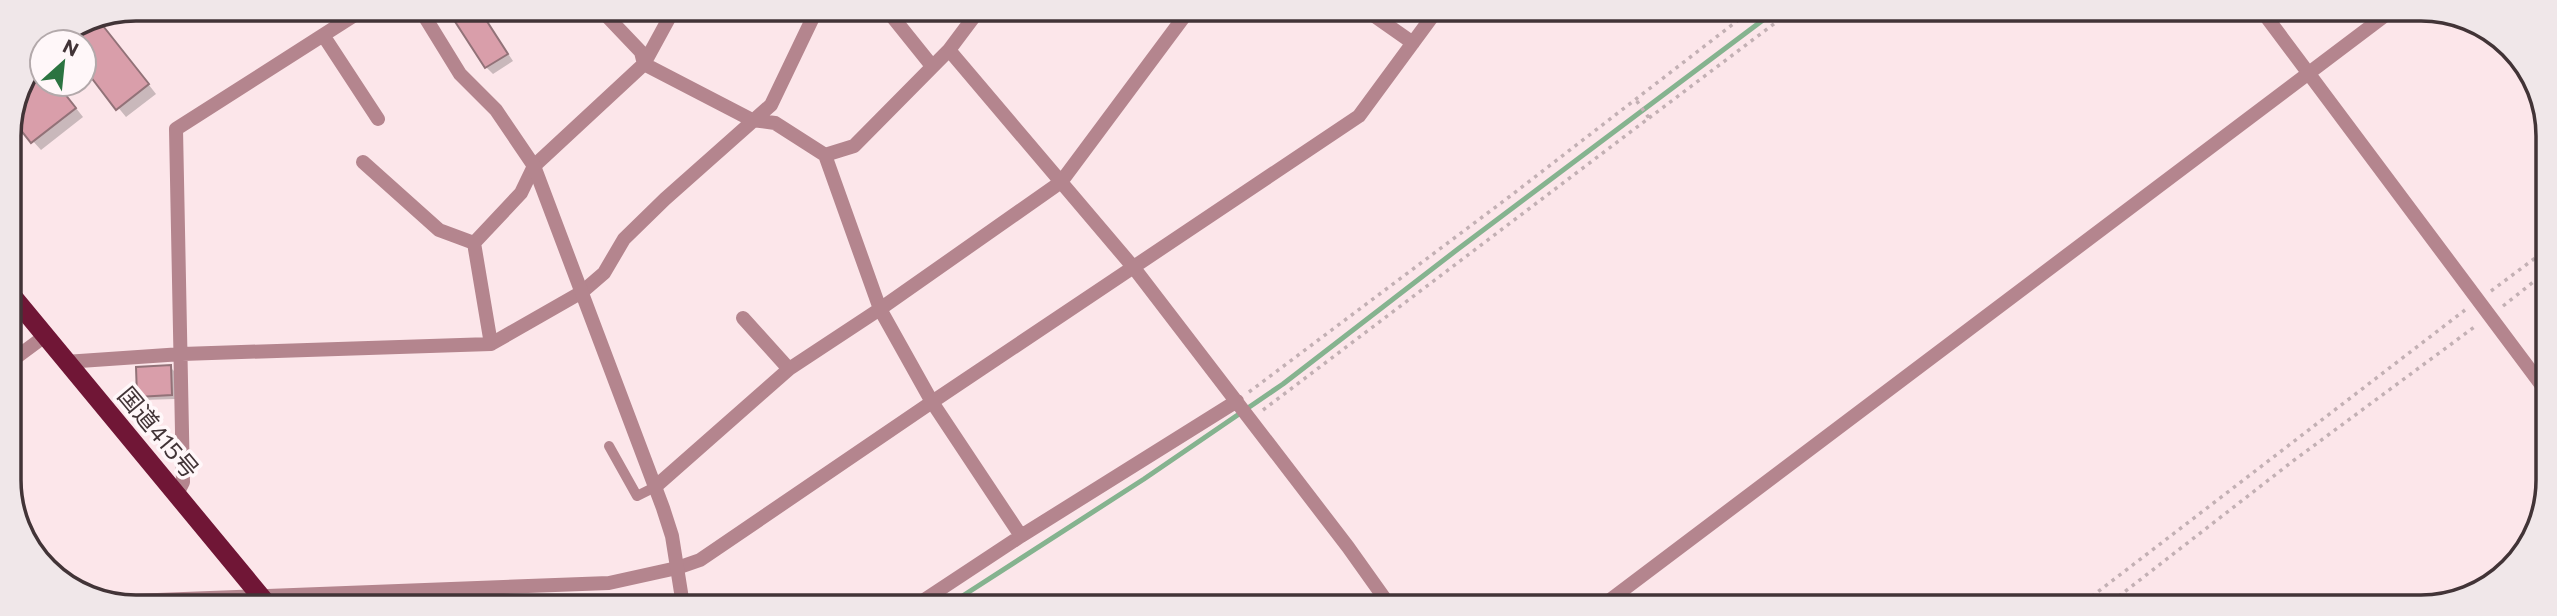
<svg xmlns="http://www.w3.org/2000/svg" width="2557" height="616" font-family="Commissioner,'Noto Sans JP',sans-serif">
  <rect width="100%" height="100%" fill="#fce6ea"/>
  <!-- shadow -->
  <path fill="#0003" d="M 478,9 L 513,61 L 493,74 L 486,67 Z
    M 96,17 L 156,94 L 126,117 L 84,66 L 84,42 L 66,42 L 61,36 L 88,18 Z
    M 42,75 L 42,84 L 57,84 L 83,117 L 41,150 L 22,129 L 9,141 L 9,128 L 28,86 Z
    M 170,367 L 175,372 L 175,399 L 143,400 L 138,396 Z"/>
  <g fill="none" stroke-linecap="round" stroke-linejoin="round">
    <!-- stream -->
    <path stroke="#85b38f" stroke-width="5" d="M 947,606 L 1144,479 L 1283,384 L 1458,249 L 1775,11"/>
  </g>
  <!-- building -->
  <path fill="#d99eaa" stroke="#927278" stroke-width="2" d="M 471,9 L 479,9 L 508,54 L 485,68 L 454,20 Z
    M 96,17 L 149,84 L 116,110 L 84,68 L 84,42 L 52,42 L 88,18 Z
    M 42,73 L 42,84 L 57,84 L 76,108 L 31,143 L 13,120 L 29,83 Z
    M 171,365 L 172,395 L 137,397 L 136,367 Z"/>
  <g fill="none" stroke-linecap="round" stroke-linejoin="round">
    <!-- path -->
    <path stroke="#c3b0b4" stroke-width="3.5" stroke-dasharray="3.5 5" stroke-linecap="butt" d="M 1649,118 L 1791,11
      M 2491,291 L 2546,250
      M 2503,306 L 2546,272
      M 1249,392 L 1509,197 L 1750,11
      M 1263,410 L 1649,118 L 1636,100
      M 2078,607 L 2465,310
      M 2105,607 L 2293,461 L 2477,325"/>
    <!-- service -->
    <path stroke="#b4858e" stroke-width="10" d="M 609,446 L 637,496 L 655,487"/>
    <!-- minor -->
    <path stroke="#b4858e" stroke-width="14" d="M 600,9 L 641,52 L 644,64
      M 887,10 L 932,66
      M 1366,10 L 1413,43
      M 2262,11 L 2546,391
      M 323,35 L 378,119
      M 949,50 L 1134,268 L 1348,547 L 1390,606
      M 644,64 L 752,120 L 775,123 L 825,155 L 854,146 L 949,50 L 979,10
      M 363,162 L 439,230 L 474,243 L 491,344
      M 474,243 L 521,193 L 534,166 L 644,64 L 674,9
      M 743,318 L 789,369 L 880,309 L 825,155
      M 65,362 L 182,354 L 491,344 L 582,292 L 604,273 L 624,239 L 665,199 L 771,105 L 817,9
      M 655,487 L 789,369
      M 177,494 L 183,482 L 176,129 L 364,9
      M 1021,536 L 1237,401
      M 105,602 L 609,583 L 677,568 L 700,560 L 932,402 L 1359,116 L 1437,10
      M 915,606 L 1021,536 L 932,402 L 880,309 L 1061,182 L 1186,14
      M 1602,606 L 2391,11"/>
    <!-- tertiary -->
    <path stroke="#b4858e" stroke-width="14" d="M 420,9 L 460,74 L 496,110 L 534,166 L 663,508 L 672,536 L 683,605
      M 10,362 L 45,336"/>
    <!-- trunk -->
    <path stroke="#701636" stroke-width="19" d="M 10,293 L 268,605"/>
  </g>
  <g text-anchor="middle" stroke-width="7" stroke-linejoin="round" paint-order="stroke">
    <!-- street labels -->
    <g font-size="24" fill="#423437" stroke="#fff7f9">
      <text transform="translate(158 433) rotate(50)" y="8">国道415号</text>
    </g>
  </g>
  <!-- crop -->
  <path d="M0 0H2557V616H0ZM136 21H2421A115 115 0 0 1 2536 136V480A115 115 0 0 1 2421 595H136A115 115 0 0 1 21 480V136A115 115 0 0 1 136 21Z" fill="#f0e7e9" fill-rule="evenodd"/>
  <path fill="none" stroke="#423437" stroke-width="3.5" d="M136 21H2421A115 115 0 0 1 2536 136V480A115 115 0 0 1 2421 595H136A115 115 0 0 1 21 480V136A115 115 0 0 1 136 21Z"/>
  <!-- north arrow -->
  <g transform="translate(63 63) rotate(27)"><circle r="33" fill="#fff7f9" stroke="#b3a9ab" stroke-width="2"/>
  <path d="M0-5L12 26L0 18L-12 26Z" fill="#2b7441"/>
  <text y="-10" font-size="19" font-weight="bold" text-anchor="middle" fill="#423437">N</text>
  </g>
</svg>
